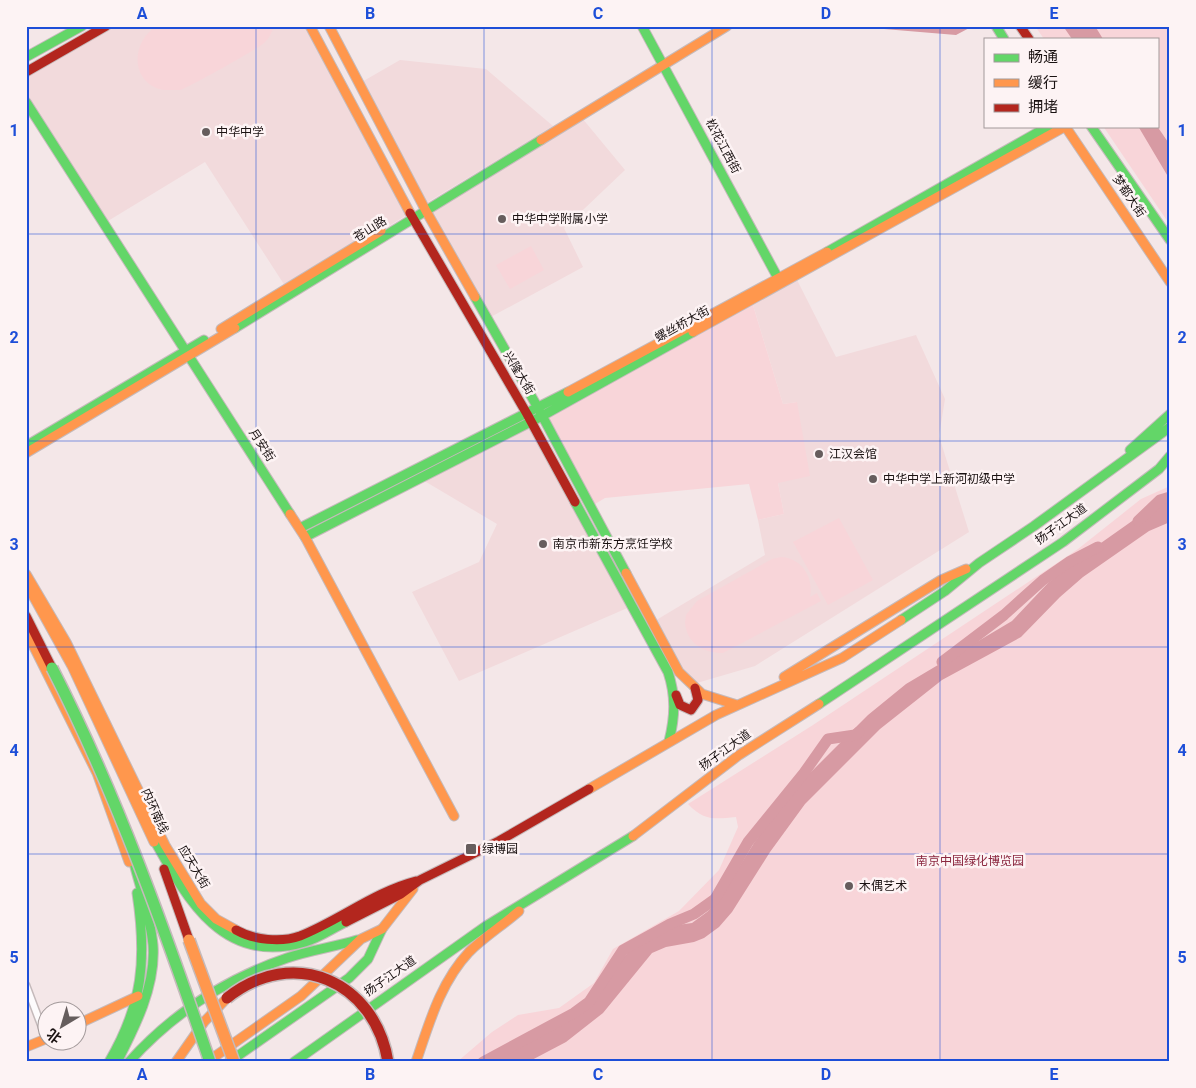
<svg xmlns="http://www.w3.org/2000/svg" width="1196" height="1088" font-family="Roboto,'Noto Sans SC',sans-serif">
  <rect width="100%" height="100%" fill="#f4e7e8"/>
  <!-- built -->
  <path fill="#f2dadc" d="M 107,26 L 311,26 L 410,213 L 287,289 L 205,162 L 103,224 L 26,102 L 26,72 Z
    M 400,60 L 486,69 L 553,126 L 423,205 L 360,83 Z
    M 582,118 L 625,170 L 564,228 L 583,267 L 487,319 L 427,211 Z
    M 793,272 L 836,357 L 916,335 L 945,399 L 939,436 L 969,532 L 755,666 L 690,685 L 653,622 L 765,555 L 758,520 L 784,514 L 778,483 L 797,402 L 783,404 L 750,295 Z
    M 527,414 L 632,606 L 459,681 L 412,592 L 479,562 L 497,524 L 421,479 L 417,470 Z"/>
  <!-- green -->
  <path fill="#f8d5d9" d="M 157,26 L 274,26 C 272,32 269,39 264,43 C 259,48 186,89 180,90 C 176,90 169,90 164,90 C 130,84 130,42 157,26 Z
    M 1035,26 L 1170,26 L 1170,225 L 1103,126 L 1157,126 L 1157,39 L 1044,39 Z
    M 531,246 L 544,270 L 510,289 L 496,265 Z
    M 752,302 L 783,404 L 797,402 L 810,476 L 778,483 L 784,514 L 758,520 L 749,484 L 605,498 L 590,507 L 542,416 Z
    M 1170,486 L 1170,1062 L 457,1062 L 492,1032 L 518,1015 L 559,1008 L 594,983 L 613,949 L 679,911 L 719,870 L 738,827 L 736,817 C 714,819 704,821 688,804 L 813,725 L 1078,549 L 1141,499 Z
    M 839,518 L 873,580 L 828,605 L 793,542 Z
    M 781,557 C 802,558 814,578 810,597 L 817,593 L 821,601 L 723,653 C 703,653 687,643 685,623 L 686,615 L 697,601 L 772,559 Z"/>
  <!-- water -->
  <path fill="#d79aa3" d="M 848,26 L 973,26 L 956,35 Z
    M 1063,26 L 1095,26 L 1103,39 L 1072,39 Z
    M 1138,126 L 1157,126 L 1170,145 L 1170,180 Z
    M 1170,501 L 1170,522 L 1149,531 L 1083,577 L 1060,597 L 1021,637 L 942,680 L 880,729 L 805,804 L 770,852 L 732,912 L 719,927 L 704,938 L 694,942 L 666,947 L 652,953 L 603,1013 L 566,1042 L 528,1062 L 486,1062 C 522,1045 560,1028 589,1001 C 607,984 620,961 635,943 L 663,927 L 692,923 L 707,912 L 718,901 L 754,843 L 791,792 L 868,715 L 906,684 L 1012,621 L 1048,583 L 1074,562 L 1142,514 Z"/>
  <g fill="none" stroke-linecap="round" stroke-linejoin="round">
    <!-- river -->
    <path stroke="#d79aa3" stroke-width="11" d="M 1138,521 L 1160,500 L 1170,497
      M 942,662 L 1004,615 L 1043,580 L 1069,562 L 1098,547
      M 483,1062 L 574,1013 L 589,1002 L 623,950 L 670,924 L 694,914 L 715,899 L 748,842 L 804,773 L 828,739 L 855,735 L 859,732"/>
    <defs>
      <path id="street" d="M 26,985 L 46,1038"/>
      <path id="fast" d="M 642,26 L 779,280
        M 996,26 L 1004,39
        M 26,57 L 82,26
        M 26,102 L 290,514
        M 1091,126 L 1170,240
        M 827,252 L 1049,126
        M 475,297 L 538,408 L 626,573
        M 235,328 L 541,140
        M 26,446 L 204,340
        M 1130,450 L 1170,414
        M 575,502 L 668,672 C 676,696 675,717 669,741
        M 300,528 L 568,392
        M 305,537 L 542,416 L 693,332
        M 901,620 L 945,591 L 979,563 L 1034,526 L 1170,427
        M 819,704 L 1063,542 L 1159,469 L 1170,456
        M 152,836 C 186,897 222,967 305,942 C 319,938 333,928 346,922
        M 109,1062 C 143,1004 147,959 137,893
        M 117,1062 C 135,1027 156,986 153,945 C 150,913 138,882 131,851
        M 129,1062 C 172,1014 226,979 287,958 C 310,950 334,947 357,940
        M 229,1062 L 349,978 L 368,959 L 382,929
        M 294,1062 L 486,926 L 633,836"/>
      <path id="slow" d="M 310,26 L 410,213
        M 329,26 L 426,211 L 475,297
        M 1065,126 L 1170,282
        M 541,140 L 727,26
        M 221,329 L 381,231
        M 693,332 L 1066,126
        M 568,392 L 827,252
        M 26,453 L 235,328
        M 290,514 L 305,537 L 454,816
        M 626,573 L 679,672 L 702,694 L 737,705
        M 26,574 L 66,642 L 165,845 L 201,904 L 216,919 L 236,930
        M 26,583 L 72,666 L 154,842
        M 26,631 L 97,773 L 129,862
        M 784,677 L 941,580 L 966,569
        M 589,789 L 716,715 L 842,658 L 901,620
        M 633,836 L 739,755 L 819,704
        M 78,1024 L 138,996
        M 26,1047 L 48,1038
        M 176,1062 L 204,1022 L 227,998
        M 207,1062 L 301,996 L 361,939 L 382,929 L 413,889
        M 416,1062 C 429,1024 440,983 469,952 C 484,937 503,925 519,911"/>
      <path id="jam" d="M 1020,26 L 1029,39
        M 26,72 L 106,26
        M 410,213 L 527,414 L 575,502
        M 26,616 L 52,668
        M 676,695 L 680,705 L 691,710 L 698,700 L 695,688
        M 164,869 L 189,940
        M 346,922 L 401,894 L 420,880 L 499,841 L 589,789
        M 236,930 C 254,940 281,943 300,936 C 340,920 374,892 416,881"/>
    </defs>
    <!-- street casing -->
    <use href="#street" stroke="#c5babb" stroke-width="9"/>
    <!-- fast casing -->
    <use href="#fast" stroke="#c5babb" stroke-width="11"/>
    <!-- slow casing -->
    <use href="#slow" stroke="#c5babb" stroke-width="11"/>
    <!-- jam casing -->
    <use href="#jam" stroke="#c5babb" stroke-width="11"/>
    <!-- street -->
    <use href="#street" stroke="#fdfbfc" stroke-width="6"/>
    <!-- fast -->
    <use href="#fast" stroke="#63d668" stroke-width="9"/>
    <!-- slow -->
    <use href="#slow" stroke="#ff974d" stroke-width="9"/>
    <!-- jam -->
    <use href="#jam" stroke="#b3261e" stroke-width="9"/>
    <defs>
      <path id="fast-bridge" d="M 52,668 C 117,795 164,928 210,1062"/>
      <path id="slow-bridge" d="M 189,940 L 234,1062"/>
      <path id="jam-bridge" d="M 227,998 C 293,945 375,981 388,1062"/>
    </defs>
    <!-- fast-bridge casing -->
    <use href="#fast-bridge" stroke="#c5babb" stroke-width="14" stroke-linecap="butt"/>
    <!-- slow-bridge casing -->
    <use href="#slow-bridge" stroke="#c5babb" stroke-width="14" stroke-linecap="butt"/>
    <!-- jam-bridge casing -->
    <use href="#jam-bridge" stroke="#c5babb" stroke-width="14" stroke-linecap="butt"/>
    <!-- fast-bridge -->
    <use href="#fast-bridge" stroke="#63d668" stroke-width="11"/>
    <!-- slow-bridge -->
    <use href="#slow-bridge" stroke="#ff974d" stroke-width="11"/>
    <!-- jam-bridge -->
    <use href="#jam-bridge" stroke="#b3261e" stroke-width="11"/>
  </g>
  <!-- grid -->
  <path fill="none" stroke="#1d4ed8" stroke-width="1" stroke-opacity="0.55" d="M 256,26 L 256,1062M 484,26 L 484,1062M 712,26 L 712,1062M 940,26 L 940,1062M 26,234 L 1170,234M 26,441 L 1170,441M 26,647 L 1170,647M 26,854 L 1170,854"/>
  <!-- markers -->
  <g fill="#665d5d" stroke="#fdf3f4" stroke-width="2">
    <circle cx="206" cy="132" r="5"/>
    <circle cx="502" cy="219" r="5"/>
    <circle cx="819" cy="454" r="5"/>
    <circle cx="873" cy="479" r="5"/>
    <circle cx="543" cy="544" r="5"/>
    <rect x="465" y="843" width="12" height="12" rx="2.5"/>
    <circle cx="849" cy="886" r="5"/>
  </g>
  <g text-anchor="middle" stroke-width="5" stroke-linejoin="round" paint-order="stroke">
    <!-- poi labels -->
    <g font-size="12" fill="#1a1212" stroke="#fdf3f4" text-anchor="start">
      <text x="216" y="136">中华中学</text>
      <text x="512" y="223">中华中学附属小学</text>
      <text x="829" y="458">江汉会馆</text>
      <text x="883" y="483">中华中学上新河初级中学</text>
      <text x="553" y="548">南京市新东方烹饪学校</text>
      <text x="482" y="853">绿博园</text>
      <text x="859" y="890">木偶艺术</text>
    </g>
    <!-- street labels -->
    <g font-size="12" fill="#1a1212" stroke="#fdf3f4">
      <text transform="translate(723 146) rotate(62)" y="4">松花江西街</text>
      <text transform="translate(1129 196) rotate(56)" y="4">梦都大街</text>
      <text transform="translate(370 229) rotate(-32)" y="4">苍山路</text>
      <text transform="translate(682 324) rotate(-29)" y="4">螺丝桥大街</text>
      <text transform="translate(519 373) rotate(59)" y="4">兴隆大街</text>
      <text transform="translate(262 445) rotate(57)" y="4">月安街</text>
      <text transform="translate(1061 524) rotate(-36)" y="4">扬子江大道</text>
      <text transform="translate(725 750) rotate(-36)" y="4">扬子江大道</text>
      <text transform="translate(155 811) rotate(66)" y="4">内环南线</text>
      <text transform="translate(194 867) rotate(59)" y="4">应天大街</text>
      <text transform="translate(390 976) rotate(-35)" y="4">扬子江大道</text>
    </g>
    <!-- park labels -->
    <g font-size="12" fill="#8b273f" stroke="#fdf3f4">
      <text x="970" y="865">南京中国绿化博览园</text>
    </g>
  </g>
  <!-- border -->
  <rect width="1196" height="1088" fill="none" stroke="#fdf3f4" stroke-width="55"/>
  <!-- legend -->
  <rect x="984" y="38" width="175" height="90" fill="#fdf3f4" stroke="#a2999a"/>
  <rect x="994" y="54" width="25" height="8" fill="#63d668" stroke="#a2999a"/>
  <text x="1028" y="62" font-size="15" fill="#1a1212">畅通</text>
  <rect x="994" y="79" width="25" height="8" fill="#ff974d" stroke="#a2999a"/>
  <text x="1028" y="88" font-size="15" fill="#1a1212">缓行</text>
  <rect x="994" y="104" width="25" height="8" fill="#b3261e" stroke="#a2999a"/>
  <text x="1028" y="112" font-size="15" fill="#1a1212">拥堵</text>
  <!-- north arrow -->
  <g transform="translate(62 1026) rotate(218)"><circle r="24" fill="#fdf3f4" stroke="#a2999a"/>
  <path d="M0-4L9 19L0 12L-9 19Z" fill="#665d5d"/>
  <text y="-8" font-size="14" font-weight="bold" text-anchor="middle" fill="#1a1212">北</text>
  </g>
  <rect x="28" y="28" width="1140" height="1032" fill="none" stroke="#1d4ed8" stroke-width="2"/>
  <g font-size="16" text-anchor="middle" font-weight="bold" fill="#1d4ed8">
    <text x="142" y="19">A</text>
    <text x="370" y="19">B</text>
    <text x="598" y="19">C</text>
    <text x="826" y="19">D</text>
    <text x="1054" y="19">E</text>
    <text x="14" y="136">1</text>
    <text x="1182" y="136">1</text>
    <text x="14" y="343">2</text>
    <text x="1182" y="343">2</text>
    <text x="14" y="550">3</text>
    <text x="1182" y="550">3</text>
    <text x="14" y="756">4</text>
    <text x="1182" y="756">4</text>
    <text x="14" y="963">5</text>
    <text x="1182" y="963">5</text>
    <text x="142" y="1080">A</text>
    <text x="370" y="1080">B</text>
    <text x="598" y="1080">C</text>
    <text x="826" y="1080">D</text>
    <text x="1054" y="1080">E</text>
  </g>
</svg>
